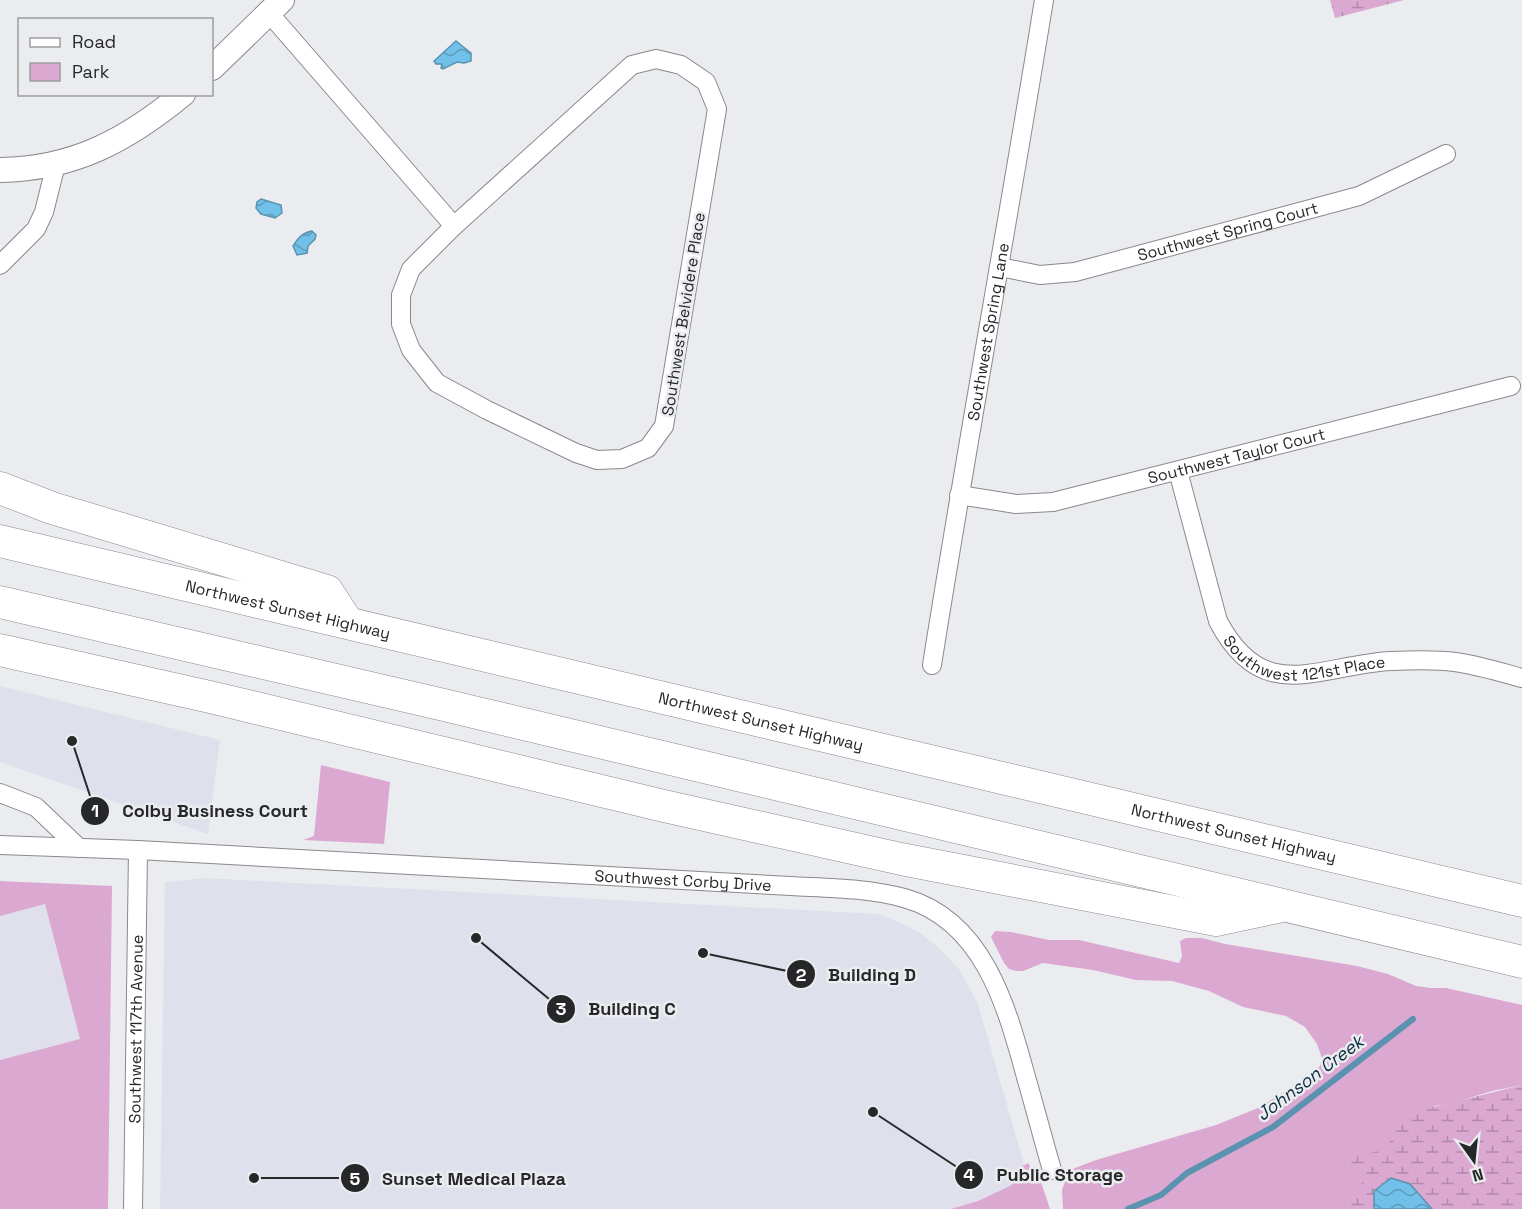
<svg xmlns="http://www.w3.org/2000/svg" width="1522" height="1209" font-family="'Space Grotesk',sans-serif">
  <defs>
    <pattern id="wetland-marsh" width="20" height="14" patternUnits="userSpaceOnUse" patternTransform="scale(1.5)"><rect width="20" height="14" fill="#dba8d1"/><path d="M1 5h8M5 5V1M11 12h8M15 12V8" fill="none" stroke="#b189aa"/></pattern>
    <pattern id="water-waves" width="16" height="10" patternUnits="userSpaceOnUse" patternTransform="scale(1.5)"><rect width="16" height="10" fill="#71c0e9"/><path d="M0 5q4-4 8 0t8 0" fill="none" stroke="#5d9cbd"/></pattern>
  </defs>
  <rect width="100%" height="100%" fill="#ebecf0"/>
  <!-- built -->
  <path fill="#e0e0ec" d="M 0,686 L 220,740 L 208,834 L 0,762 Z
    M 205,878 L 877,914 L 899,922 L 920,933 L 940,949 L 959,969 L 978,1004 L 1036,1206 L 967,1209 L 160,1209 L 165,882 Z
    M 45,904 L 80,1039 L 0,1060 L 0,916 Z"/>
  <!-- green -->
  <path fill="#dba8d1" d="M 321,765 L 390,782 L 384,844 L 303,840 L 314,836 Z
    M 0,881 L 112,886 L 108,1209 L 0,1209 L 0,1060 L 80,1039 L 45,904 L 0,916 Z
    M 995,931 L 1011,932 L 1049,940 L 1079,940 L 1179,963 L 1182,956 L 1180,941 L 1186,938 L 1202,938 L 1225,944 L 1357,966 L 1388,974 L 1416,986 L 1431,988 L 1446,988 L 1522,1005 L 1522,1085 L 1492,1091 L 1449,1104 L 1434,1106 L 1522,1209 L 1063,1209 L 1062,1190 L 1068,1173 L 1075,1168 L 1096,1160 L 1216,1125 L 1258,1108 L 1310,1076 L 1320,1066 L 1322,1058 L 1317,1044 L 1305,1027 L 1286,1016 L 1243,1007 L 1209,991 L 1172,981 L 1136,980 L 1093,970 L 1043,963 L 1023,971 L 1016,971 L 1009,969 L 1004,963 L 991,937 Z
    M 1028,1163 L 1042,1185 L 1050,1209 L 951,1209 L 978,1201 L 1012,1185 L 1016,1170 Z"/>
  <!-- wetland -->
  <path fill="url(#wetland-marsh)" d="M 1330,0 L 1404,0 L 1335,18 Z
    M 1522,1085 L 1522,1209 L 1432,1209 L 1424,1198 L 1374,1191 L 1374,1209 L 1338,1209 L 1368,1177 L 1355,1175 L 1344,1165 L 1356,1156 L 1384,1150 L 1392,1139 L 1395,1124 L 1406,1114 Z"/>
  <!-- water -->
  <path fill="url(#water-waves)" stroke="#5a92af" stroke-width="1.5" d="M 456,41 L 471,53 L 471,61 L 464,63 L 457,62 L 443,69 L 441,68 L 442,64 L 436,64 L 434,61 Z
    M 261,199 L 281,205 L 282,213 L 275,218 L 261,214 L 256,208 L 257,202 Z
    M 312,231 L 316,235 L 315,239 L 308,246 L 307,253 L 297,255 L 293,246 C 298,238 302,233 312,231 Z
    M 1391,1178 L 1410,1184 L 1432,1209 L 1374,1209 L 1374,1191 Z"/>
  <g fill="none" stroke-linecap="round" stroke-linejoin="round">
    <!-- stream -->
    <path stroke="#5a92af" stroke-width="6" d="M 1128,1209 L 1161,1195 L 1187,1173 L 1273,1127 L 1413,1019"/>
    <defs>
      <g id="street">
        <path d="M 269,13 L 454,226"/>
        <path d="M 656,59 L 681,65 L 706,82 L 717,109 L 664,426 L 648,448 L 622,459 L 597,460 L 576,453 L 487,410 L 437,383 L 411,350 L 401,324 L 401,295 L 411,269 L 454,226 L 632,65 Z"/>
        <path d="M 0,265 L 36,229 L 44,212 L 56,164"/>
        <path id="s1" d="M 1000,267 L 1040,275 L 1075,272 L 1359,196 L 1446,154"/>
        <path id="s2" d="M 1178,471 L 1218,621 C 1263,707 1318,665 1391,661 C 1412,660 1434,659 1455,662 C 1477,665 1500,672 1522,678"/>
        <path id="s3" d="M 959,495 L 1016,504 L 1053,502 L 1511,386"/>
        <path id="s4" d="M 932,665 C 967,443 1008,222 1044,0"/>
        <path d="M 0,793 L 36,807 L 79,848"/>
        <path id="s5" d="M 0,845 L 138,850 L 791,886 C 828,888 868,888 904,898 C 984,920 1007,1008 1026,1077 C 1035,1108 1043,1139 1052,1170"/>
        <path id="s6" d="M 133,1209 L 138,850"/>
      </g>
      <path id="secondary" d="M 212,68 L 282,0
        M 0,170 C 74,169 127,140 183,94"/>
      <g id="highway">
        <path d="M 0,488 L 52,508 L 327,591 L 347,622"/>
        <path id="s7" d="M 0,541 L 1522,901"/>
        <path d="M 0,602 L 444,705 L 1522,962"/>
        <path d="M 0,650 L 210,697 L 664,806 L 901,859 L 1216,920 L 1277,907"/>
      </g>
    </defs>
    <!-- street casing -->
    <use href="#street" stroke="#89898d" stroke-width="20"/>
    <!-- secondary casing -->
    <use href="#secondary" stroke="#89898d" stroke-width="26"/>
    <!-- highway casing -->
    <use href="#highway" stroke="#89898d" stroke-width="33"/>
    <!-- street -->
    <use href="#street" stroke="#fff" stroke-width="18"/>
    <!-- secondary -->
    <use href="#secondary" stroke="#fff" stroke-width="24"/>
    <!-- highway -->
    <use href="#highway" stroke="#fff" stroke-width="32"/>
  </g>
  <g text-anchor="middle" stroke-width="5" stroke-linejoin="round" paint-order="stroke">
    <!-- street labels -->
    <g font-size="16" fill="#262728" stroke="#ebecf0">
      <text dy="6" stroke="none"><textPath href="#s1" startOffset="234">Southwest Spring Court</textPath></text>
      <text transform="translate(683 314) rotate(-81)" y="6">Southwest Belvidere Place</text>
      <text dy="6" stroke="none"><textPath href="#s4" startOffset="338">Southwest Spring Lane</textPath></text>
      <text dy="6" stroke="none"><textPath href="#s3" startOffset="284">Southwest Taylor Court</textPath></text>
      <text dy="6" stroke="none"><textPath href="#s7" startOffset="296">Northwest Sunset Highway</textPath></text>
      <text dy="6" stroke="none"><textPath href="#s2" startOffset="260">Southwest 121st Place</textPath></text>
      <text dy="6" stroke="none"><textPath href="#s7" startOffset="782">Northwest Sunset Highway</textPath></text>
      <text dy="6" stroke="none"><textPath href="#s7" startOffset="1268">Northwest Sunset Highway</textPath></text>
      <text dy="6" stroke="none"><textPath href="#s5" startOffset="684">Southwest Corby Drive</textPath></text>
      <text dy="6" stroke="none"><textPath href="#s6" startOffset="180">Southwest 117th Avenue</textPath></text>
    </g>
    <!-- water labels -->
    <g font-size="18" font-style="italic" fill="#072d3e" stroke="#ebecf0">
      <text transform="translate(1310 1078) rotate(-37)" y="6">Johnson Creek</text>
    </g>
  </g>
  <!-- callouts -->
  <path fill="none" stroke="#262728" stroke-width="2" d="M72 741L95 811M703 953L801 974M476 938L561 1009M873 1112L969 1175M254 1178L355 1178"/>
  <g fill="#262728" stroke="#ebecf0" stroke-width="2">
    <circle cx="72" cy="741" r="6"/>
    <circle cx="703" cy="953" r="6"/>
    <circle cx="476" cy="938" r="6"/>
    <circle cx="873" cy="1112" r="6"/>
    <circle cx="254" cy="1178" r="6"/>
    <circle cx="95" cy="811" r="15"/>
    <circle cx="801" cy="974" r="15"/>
    <circle cx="561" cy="1009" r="15"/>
    <circle cx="969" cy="1175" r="15"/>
    <circle cx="355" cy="1178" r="15"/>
  </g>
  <g font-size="18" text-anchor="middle" font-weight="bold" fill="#fff">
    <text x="95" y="817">1</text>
    <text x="801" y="981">2</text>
    <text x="561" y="1015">3</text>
    <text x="969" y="1181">4</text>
    <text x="355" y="1185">5</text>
  </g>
  <g font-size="18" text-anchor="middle" font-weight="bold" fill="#262728" stroke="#ebecf0" stroke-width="5" stroke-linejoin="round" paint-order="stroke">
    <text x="215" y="817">Colby Business Court</text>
    <text x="872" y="981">Building D</text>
    <text x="632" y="1015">Building C</text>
    <text x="1060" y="1181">Public Storage</text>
    <text x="474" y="1185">Sunset Medical Plaza</text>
  </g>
  <!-- legend -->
  <rect x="18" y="18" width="195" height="78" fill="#ebecf0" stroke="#9c9da0" stroke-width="1.5"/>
  <rect x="30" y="38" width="30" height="9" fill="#ffffff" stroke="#9c9da0" stroke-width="1.5"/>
  <text x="72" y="48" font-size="18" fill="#262728">Road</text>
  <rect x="30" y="63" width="30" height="18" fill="#dba8d1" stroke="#9c9da0" stroke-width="1.5"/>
  <text x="72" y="78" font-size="18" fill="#262728">Park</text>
  <!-- north arrow -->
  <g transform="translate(1474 1161) rotate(165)" stroke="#ebecf0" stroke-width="4.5" paint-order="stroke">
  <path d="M0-4.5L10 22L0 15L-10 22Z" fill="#262728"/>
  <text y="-9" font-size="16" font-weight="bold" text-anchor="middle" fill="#262728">N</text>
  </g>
</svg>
